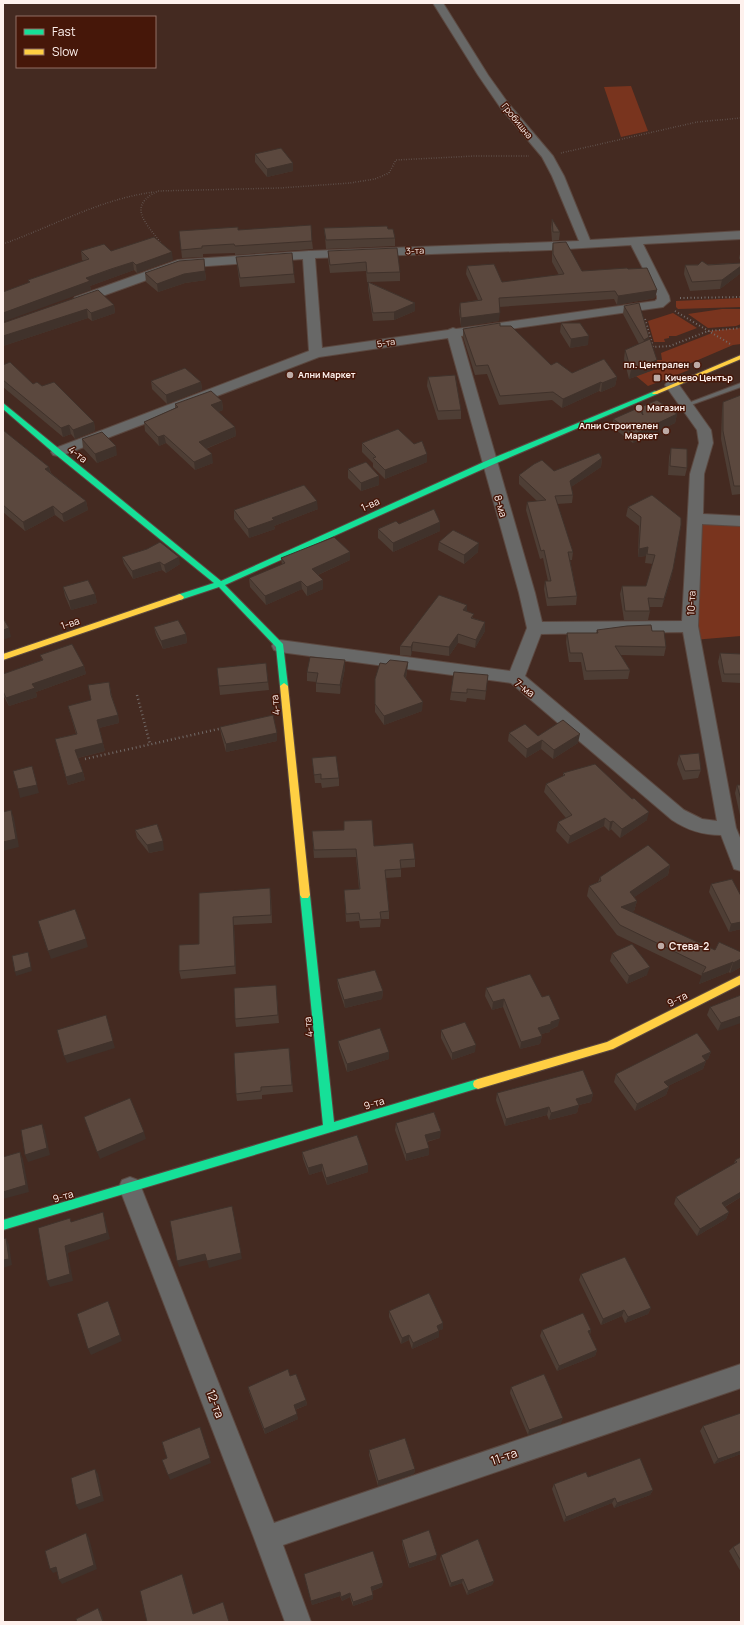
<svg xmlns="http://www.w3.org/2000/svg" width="744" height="1625" font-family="Manrope,sans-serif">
  <rect width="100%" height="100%" fill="#442a21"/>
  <!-- green -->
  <path fill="#79341e" d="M 631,86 L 648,131 L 621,137 L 604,87 Z
    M 741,298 L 741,307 L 678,309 L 676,307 L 676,301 Z
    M 722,309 L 741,309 L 741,324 L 736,326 L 708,328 L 688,314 Z
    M 673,313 L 697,328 L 676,336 L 669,336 L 669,338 L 664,339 L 665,342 L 654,342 L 648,321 Z
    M 741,328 L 741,344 L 733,345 L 684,366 L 689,370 L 648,386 L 636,376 L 655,369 L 652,360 L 662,360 L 661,353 L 712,333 L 708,331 Z
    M 695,519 L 741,521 L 741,636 L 693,640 Z"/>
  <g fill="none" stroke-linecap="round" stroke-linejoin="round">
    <defs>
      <path id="lane" d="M 741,383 L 741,387 L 688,406 L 684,406 L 683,405 Z"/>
      <path id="street" d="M 433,3 L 443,3 L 488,75 L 508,103 L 553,156 L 564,176 L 590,240 L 741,231 L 741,239 L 643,244 L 669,296 L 670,301 L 663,307 L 461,336 L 535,593 L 542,622 L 682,621 L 690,474 L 699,443 L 697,430 L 665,385 L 667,382 L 677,382 L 711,430 L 713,443 L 704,474 L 703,514 L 741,516 L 741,526 L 702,524 L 698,626 L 736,828 L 741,840 L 741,871 L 734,869 L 721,835 C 702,835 687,830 672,820 L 511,683 L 280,652 L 274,650 L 272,646 L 274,642 L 280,640 L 510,671 L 527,628 L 519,593 L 448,338 L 319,357 L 63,455 L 58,456 L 53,455 L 51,452 L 53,449 L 309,351 L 303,259 L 180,268 L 83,303 L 75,303 L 73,300 L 75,297 L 178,260 L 309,251 L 579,241 L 552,176 L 542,157 L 500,107 L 478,75 ZM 631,245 L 657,296 L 657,299 L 655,301 L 456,329 L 453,328 L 448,330 L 322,348 L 315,258 L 550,250 ZM 683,632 L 717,821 L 702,819 L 684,810 L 525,676 L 541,634 Z
        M 130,1177 L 138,1180 L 141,1187 L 274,1523 L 741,1364 L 741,1388 L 283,1545 L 311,1622 L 285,1622 L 254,1538 L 119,1187 L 122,1180 Z"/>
      <path id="fast" d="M 655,391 L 658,393 L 657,394 L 492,465 L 225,585 L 283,644 L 288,686 L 284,689 L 280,686 L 276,647 L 219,587 L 180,600 L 177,599 L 176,597 L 177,595 L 214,583 L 55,454 L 3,409 L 3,403 L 221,581 L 486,461 Z
        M 305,891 L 308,892 L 310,895 L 334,1122 L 478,1079 L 482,1081 L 483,1084 L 482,1087 L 3,1230 L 3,1220 L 323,1125 L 300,895 L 302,892 Z"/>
      <path id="slow" d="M 741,355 L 741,359 L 657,394 L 653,394 L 652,393 Z
        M 180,594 L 184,597 L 183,599 L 3,660 L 3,654 Z
        M 284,683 L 288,686 L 310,895 L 308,898 L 302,898 L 300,895 L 280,686 Z
        M 741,975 L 741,984 L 613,1049 L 478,1089 L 474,1087 L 473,1084 L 474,1081 L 478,1079 L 607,1042 Z"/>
    </defs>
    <!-- lane casing -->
    <use href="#lane" stroke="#5b4840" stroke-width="2"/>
    <!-- street casing -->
    <use href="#street" stroke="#5b4840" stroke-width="2"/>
    <!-- fast casing -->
    <use href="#fast" stroke="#5b4840" stroke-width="2"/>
    <!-- slow casing -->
    <use href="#slow" stroke="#5b4840" stroke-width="2"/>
    <!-- path-far2 -->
    <path stroke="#726b69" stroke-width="1.5" stroke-dasharray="0.5 2" stroke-linecap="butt" d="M 561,153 L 697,122 L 741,118
      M 160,242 C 145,222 127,206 158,191 L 280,188 L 350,183 L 375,179 L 389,173 L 396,160 L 474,156 L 529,156
      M 3,244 C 54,226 100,199 154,192"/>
    <!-- path-far1 -->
    <path stroke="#726b69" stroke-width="2" stroke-dasharray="1 2.5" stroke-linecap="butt" d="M 680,298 L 741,297
      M 675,311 L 732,345
      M 645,319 L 653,347 L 670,346 L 708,331 L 741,328"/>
    <!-- path -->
    <path stroke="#726b69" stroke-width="2.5" stroke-dasharray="1 3" stroke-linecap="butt" d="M 137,695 L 150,744
      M 85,759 L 223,728"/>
    <!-- lane -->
    <use href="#lane" fill="#686867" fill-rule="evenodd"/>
    <!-- street -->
    <use href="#street" fill="#686867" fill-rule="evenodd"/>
    <!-- fast -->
    <use href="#fast" fill="#16e098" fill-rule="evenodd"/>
    <!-- slow -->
    <use href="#slow" fill="#ffcf43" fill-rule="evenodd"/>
  </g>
  <!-- wall -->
  <path fill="#4e3e35" d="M 255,154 L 293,163 L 293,171 L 267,177 L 255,162 Z
    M 552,219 L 560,232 L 559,240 L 552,241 L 551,228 Z
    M 324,228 L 388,229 L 395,238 L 395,246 L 326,249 L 325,237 Z
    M 238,230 L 312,241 L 313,249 L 235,255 L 235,253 L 203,254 L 203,257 L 182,258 L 179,231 Z
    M 553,243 L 582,271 L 628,269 L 657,290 L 655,298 L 617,305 L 614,299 L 499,307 L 499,321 L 461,327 L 459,311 L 460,303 L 478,300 L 466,274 L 467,266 L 502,282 L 559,275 L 552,262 L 552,251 Z
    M 741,250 L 741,262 L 739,258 Z
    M 81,251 L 111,251 L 173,260 L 137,273 L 134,270 L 90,286 L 91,290 L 29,282 L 28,280 L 84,261 L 82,260 Z
    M 328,251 L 400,272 L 400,281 L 369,282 L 415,303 L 415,311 L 394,320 L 373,321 L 368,289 L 368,282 L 367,282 L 366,271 L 330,273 L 328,259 Z
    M 236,257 L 294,274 L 295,283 L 240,287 Z
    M 741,263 L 741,273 L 720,289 L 690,291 L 684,274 L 685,265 Z
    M 205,271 L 206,280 L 185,283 L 158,292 L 146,282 L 145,273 Z
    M 114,305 L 115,313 L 92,321 L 88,318 L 3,346 L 3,323 Z
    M 624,306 L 649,337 L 649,339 L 657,360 L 656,369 L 629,379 L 624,359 L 625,350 L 639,344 L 623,314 Z
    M 561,323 L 588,345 L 570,348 L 560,332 Z
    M 500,326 L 551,365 L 572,373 L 617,377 L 615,386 L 601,392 L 599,391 L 562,408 L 552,400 L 499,405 L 487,374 L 475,375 L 463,337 L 463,329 Z
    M 3,365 L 33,384 L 42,386 L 94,422 L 95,431 L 75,439 L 71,434 L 63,437 L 3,387 Z
    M 428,377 L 461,410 L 461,419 L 438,420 L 427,386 Z
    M 151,381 L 201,382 L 202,390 L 167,404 L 152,389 Z
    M 741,395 L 741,494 L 732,495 L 721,439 L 722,410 L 723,402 Z
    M 222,401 L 223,410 L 218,412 L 235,427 L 236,436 L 206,449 L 213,463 L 195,470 L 166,443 L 159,446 L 145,431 L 144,422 L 175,408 L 175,404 Z
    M 641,407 L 677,414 L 675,423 L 633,443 L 612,427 L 613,419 L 640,411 Z
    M 3,430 L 49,467 L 51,473 L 86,501 L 88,510 L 64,522 L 55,515 L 25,531 L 3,512 Z
    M 82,439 L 117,455 L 97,463 L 83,448 Z
    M 362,443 L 427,462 L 385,479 L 373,467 L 373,463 L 362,452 Z
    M 671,448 L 687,468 L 685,476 L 668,475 L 669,457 Z
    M 602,458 L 601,467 L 571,487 L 573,495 L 572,503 L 557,504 L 573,552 L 572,560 L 570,560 L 577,596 L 576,605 L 547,606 L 544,589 L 545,581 L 548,581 L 543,558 L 540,559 L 526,510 L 527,502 L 537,501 L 519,484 L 519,475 L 554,471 Z
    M 348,469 L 379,485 L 361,491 L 348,478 Z
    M 652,495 L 673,569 L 671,578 L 662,607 L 649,607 L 650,611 L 648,620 L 624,620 L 620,594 L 622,586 L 646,586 L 653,564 L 645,563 L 646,556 L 638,557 L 639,526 L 626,516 L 628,507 Z
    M 318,509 L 274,526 L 275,529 L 249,538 L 234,519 L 234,510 Z
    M 440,522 L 440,531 L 393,552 L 378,538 L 378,529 L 399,524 Z
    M 439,542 L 478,552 L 464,564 L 438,550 Z
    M 350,552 L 350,560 L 318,575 L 323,580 L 323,589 L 307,596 L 302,589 L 266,605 L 250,587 L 249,578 L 282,565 L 281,558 Z
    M 122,557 L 180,564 L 166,573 L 162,570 L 133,579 L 124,564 Z
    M 63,587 L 95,594 L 97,603 L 71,610 L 65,596 Z
    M 467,605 L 467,611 L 473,618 L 485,622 L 485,631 L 475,648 L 458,643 L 449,656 L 412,651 L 411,656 L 400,655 L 400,646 Z
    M 154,627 L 186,634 L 187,643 L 163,649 L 156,635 Z
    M 597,630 L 652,631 L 666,647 L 664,656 L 620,655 L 630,670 L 628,679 L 584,680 L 581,662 L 569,662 L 566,642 L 567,633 L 596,633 Z
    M 720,653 L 741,654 L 741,683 L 722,682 L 718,662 Z
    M 40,655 L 84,666 L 86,674 L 36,692 L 37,697 L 9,706 L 3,695 L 3,674 L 42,660 Z
    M 408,662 L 407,671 L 406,678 L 422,711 L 384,725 L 375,712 L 375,679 L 386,664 Z
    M 266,663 L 269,690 L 220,695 L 217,668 Z
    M 345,668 L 340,694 L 316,692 L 316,682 L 307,681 L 307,672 Z
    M 488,675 L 485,700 L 467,698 L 466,702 L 450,700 L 451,692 Z
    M 109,682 L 112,697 L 118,715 L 119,723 L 99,728 L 105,751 L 78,758 L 83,772 L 85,780 L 68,785 L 55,739 L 76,734 L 68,706 L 91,700 Z
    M 220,727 L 277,741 L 226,752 L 221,734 Z
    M 509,733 L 538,736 L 578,743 L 553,759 L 541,749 L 526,758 L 508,741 Z
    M 679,755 L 701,770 L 698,778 L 683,780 L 677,764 Z
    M 312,758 L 339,778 L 339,786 L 322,788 L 321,783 L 315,783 Z
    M 563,773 L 647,820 L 620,838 L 611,829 L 609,831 L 604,826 L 568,844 L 556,831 L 558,822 L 566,818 L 544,792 L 546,784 L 563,776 Z
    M 737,785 L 741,785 L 741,820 L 735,793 Z
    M 135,830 L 164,850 L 149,853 L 137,838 Z
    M 312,831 L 374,846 L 415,859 L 415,867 L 401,868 L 401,877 L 386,878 L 389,911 L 389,919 L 381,919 L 380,927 L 360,928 L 359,921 L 346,922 L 344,890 L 359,889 L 356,857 L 314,858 Z
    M 670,865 L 668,875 L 634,897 L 637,901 L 634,911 L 631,912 L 715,950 L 741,952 L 741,967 L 730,973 L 729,972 L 699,984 L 702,976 L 617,935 L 587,896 L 589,886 L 598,882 L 600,877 Z
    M 711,884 L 741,896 L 741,929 L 729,932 L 709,892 Z
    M 199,893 L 271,896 L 272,923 L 234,925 L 236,974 L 181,979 L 179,971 L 199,944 Z
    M 612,953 L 647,975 L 627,984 L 610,961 Z
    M 337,979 L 383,991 L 382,999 L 345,1008 L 338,987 Z
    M 276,985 L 279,1023 L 236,1027 L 235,1019 Z
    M 486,988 L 542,997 L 558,1026 L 550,1030 L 550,1032 L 541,1034 L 542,1036 L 540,1044 L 520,1049 L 503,1007 L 492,1010 L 485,996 Z
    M 741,995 L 718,1031 L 707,1015 L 710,1007 Z
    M 441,1030 L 475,1052 L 452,1060 L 441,1038 Z
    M 338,1041 L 389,1052 L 389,1059 L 347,1072 L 339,1048 Z
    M 289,1048 L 293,1092 L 262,1095 L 262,1099 L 237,1101 L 236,1094 Z
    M 711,1052 L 708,1059 L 705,1061 L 706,1061 L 703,1069 L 668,1086 L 669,1087 L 666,1095 L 635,1111 L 614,1082 L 616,1074 Z
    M 497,1093 L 593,1094 L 591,1102 L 579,1105 L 577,1113 L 549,1120 L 547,1115 L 505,1126 L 496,1100 Z
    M 396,1123 L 440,1138 L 427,1142 L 429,1148 L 429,1155 L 406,1161 L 395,1130 Z
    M 302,1152 L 368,1172 L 327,1185 L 322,1171 L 309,1175 L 303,1159 Z
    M 741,1157 L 741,1197 L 725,1207 L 729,1212 L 726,1219 L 697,1236 L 674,1204 L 676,1197 L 734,1164 L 735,1160 Z
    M 581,1274 L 651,1308 L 648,1314 L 625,1323 L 622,1316 L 601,1325 L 579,1280 Z
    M 389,1311 L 443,1329 L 439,1330 L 439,1337 L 412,1349 L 409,1340 L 401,1344 L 389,1317 Z
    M 542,1330 L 591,1330 L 590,1335 L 597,1350 L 595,1356 L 557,1371 L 540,1336 Z
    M 290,1376 L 306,1400 L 307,1405 L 295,1410 L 298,1419 L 265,1434 L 249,1392 L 248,1387 Z
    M 511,1387 L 561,1424 L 528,1435 L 510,1393 Z
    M 741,1413 L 741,1454 L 714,1464 L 700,1431 L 703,1426 Z
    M 369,1450 L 415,1469 L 414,1474 L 378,1486 L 369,1455 Z
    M 554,1484 L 653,1490 L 650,1495 L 614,1508 L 612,1503 L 564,1522 L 552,1489 Z
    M 402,1540 L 436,1559 L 409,1568 L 402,1544 Z
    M 741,1542 L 741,1572 L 729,1551 L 733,1547 Z
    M 441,1555 L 494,1581 L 492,1585 L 467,1595 L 462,1583 L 450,1587 L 440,1559 Z
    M 305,1578 L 383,1583 L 382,1587 L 372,1591 L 373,1599 L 353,1606 L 350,1597 L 342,1601 L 340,1596 L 312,1605 Z"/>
  <!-- shaded-wall -->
  <path fill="#40322b" d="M 293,163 L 293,171 L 267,177 L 267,169 Z
    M 172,252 L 173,260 L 137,273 L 136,265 Z
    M 133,262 L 134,270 L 90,286 L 91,290 L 3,322 L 3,313 L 86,278 Z
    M 741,266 L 741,273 L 720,289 L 722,280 Z
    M 205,271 L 206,280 L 185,283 L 158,292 L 157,284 L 184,274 Z
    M 657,290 L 655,298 L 617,305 L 618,296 Z
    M 415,303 L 415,311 L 394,320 L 394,312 Z
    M 114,305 L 115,313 L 92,321 L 91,313 Z
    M 87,309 L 88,318 L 3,346 L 3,336 Z
    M 500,313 L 499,321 L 461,327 L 461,318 Z
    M 589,336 L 588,345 L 570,348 L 571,339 Z
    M 649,337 L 648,346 L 642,349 L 644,340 Z
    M 657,360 L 656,369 L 629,379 L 631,370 Z
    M 617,377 L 615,386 L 601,392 L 602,383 Z
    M 201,382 L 202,390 L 167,404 L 166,395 Z
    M 601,382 L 599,391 L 562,408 L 563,399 Z
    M 222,401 L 223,410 L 211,414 L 211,405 Z
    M 677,414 L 675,423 L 633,443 L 635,434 Z
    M 94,422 L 95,431 L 75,439 L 73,430 Z
    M 69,425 L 71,434 L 63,437 L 61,428 Z
    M 235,427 L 236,436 L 200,451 L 199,442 Z
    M 164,435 L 166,443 L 159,446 L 158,437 Z
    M 116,446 L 117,455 L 97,463 L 95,454 Z
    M 212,454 L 213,463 L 195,470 L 194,462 Z
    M 427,454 L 427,462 L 385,479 L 385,470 Z
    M 602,458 L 601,467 L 568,489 L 570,481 Z
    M 49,467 L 51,476 L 45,469 Z
    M 379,476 L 379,485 L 361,491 L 361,483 Z
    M 86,501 L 88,510 L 64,522 L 62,514 Z
    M 317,501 L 318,509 L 274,526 L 275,529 L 249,538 L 248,529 L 272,518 Z
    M 53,506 L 55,515 L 25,531 L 23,522 Z
    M 440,522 L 440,531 L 393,552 L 393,543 Z
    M 479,543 L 478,552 L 464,564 L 464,555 Z
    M 648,547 L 646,556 L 638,557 L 639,549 Z
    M 350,552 L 350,560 L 313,577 L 312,569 Z
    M 179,557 L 180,564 L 166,573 L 164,565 Z
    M 160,562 L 162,570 L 133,579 L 132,571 Z
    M 673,569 L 671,578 L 662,607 L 664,599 Z
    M 323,580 L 323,589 L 307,596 L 307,587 Z
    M 301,581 L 302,589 L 266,605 L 265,596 Z
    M 95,594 L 97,603 L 71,610 L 69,601 Z
    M 467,605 L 467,614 L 463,610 Z
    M 485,622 L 485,631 L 475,648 L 476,640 Z
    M 9,628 L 11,637 L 3,640 L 3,630 Z
    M 186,634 L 187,643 L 163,649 L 161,641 Z
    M 458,634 L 458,643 L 449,656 L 449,647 Z
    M 413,642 L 412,651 L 411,656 L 411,647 Z
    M 345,660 L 345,668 L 340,694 L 340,685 Z
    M 408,662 L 407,671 L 404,685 L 404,676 Z
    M 84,666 L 86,674 L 36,692 L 37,697 L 9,706 L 6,698 L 32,684 Z
    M 423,702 L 422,711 L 384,725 L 384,716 Z
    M 118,715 L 119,723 L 99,728 L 97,720 Z
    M 277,733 L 277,741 L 226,752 L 226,744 Z
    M 580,734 L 578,743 L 553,759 L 554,750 Z
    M 542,740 L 541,749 L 526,758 L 527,749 Z
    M 103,743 L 105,751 L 77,758 L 75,750 Z
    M 83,772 L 85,780 L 68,785 L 66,777 Z
    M 37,785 L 39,793 L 20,798 L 18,789 Z
    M 11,810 L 14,818 L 19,847 L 3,851 L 3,842 Z
    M 649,812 L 647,820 L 620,838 L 622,829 Z
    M 605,818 L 604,826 L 568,844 L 570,836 Z
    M 613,821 L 611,829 L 609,831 L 610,822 Z
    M 163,841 L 164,850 L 149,853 L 147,845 Z
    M 670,865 L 668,875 L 627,902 L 630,892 Z
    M 637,901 L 634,911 L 619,918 L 621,907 Z
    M 233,917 L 234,925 L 236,974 L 235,966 Z
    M 741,922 L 741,929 L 729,932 L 731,924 Z
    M 86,939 L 88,947 L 51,959 L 48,951 Z
    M 28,952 L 32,971 L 16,976 L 15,972 Z
    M 741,959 L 741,967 L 730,973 L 733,963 Z
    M 733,962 L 729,972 L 699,984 L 702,974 Z
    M 650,967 L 647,975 L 627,984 L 629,976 Z
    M 383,991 L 382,999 L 345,1008 L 344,1000 Z
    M 504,999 L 503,1007 L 492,1010 L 493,1002 Z
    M 741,1016 L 741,1023 L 718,1031 L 721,1023 Z
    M 560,1019 L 558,1026 L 550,1030 L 550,1032 L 537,1035 L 538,1028 Z
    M 542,1036 L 540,1044 L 520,1049 L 521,1042 Z
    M 113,1041 L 115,1048 L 67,1063 L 64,1056 Z
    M 476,1045 L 475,1052 L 452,1060 L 452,1053 Z
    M 389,1052 L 389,1059 L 347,1072 L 347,1064 Z
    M 711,1052 L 708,1059 L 699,1064 L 702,1056 Z
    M 706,1061 L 703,1069 L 662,1089 L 664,1082 Z
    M 669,1087 L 666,1095 L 635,1111 L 637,1104 Z
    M 593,1094 L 591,1102 L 575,1106 L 576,1099 Z
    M 579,1105 L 577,1113 L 549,1120 L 551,1113 Z
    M 549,1107 L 547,1115 L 505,1126 L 506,1119 Z
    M 42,1124 L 45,1131 L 50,1155 L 28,1162 L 25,1155 Z
    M 441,1131 L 440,1138 L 424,1142 L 425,1135 Z
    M 144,1132 L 146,1139 L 100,1159 L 97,1152 Z
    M 429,1148 L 429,1155 L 406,1161 L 406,1154 Z
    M 20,1152 L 23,1159 L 29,1192 L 3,1199 L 3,1192 Z
    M 322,1164 L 322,1171 L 309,1175 L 308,1168 Z
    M 368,1165 L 368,1172 L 327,1185 L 326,1178 Z
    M 741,1192 L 741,1197 L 719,1210 L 722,1203 Z
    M 103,1212 L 105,1219 L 110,1239 L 68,1253 L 73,1281 L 50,1287 L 47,1281 L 65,1246 Z
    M 729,1212 L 726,1219 L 697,1236 L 700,1229 Z
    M 6,1238 L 9,1245 L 12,1265 L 3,1268 L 3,1260 Z
    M 241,1253 L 242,1259 L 209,1268 L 207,1261 Z
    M 205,1254 L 207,1260 L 179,1267 L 177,1261 Z
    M 108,1301 L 122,1341 L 91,1355 L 88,1349 Z
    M 651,1308 L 648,1314 L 625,1323 L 628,1317 Z
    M 624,1310 L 622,1316 L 601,1325 L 603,1319 Z
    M 443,1323 L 443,1329 L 436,1332 L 437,1326 Z
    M 591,1330 L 589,1336 L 588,1331 Z
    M 439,1331 L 439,1337 L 412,1349 L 413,1343 Z
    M 409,1335 L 409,1340 L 401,1344 L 402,1338 Z
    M 597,1350 L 595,1356 L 557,1371 L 559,1366 Z
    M 306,1400 L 307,1405 L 294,1410 L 294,1405 Z
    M 297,1414 L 298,1419 L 265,1434 L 264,1429 Z
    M 563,1418 L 561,1424 L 528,1435 L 529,1430 Z
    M 200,1427 L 211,1463 L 170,1480 L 168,1475 Z
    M 741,1451 L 741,1454 L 714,1464 L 718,1459 Z
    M 95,1469 L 98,1474 L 104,1501 L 79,1510 L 76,1505 Z
    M 415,1469 L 414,1474 L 378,1486 L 378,1481 Z
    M 653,1490 L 650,1495 L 614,1508 L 617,1503 Z
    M 615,1498 L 612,1503 L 564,1522 L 566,1517 Z
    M 86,1533 L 89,1538 L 97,1569 L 62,1584 L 59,1580 Z
    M 437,1555 L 436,1559 L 409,1568 L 409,1564 Z
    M 56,1567 L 59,1571 L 53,1573 L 50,1569 Z
    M 182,1574 L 184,1578 L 195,1618 L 193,1614 Z
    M 463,1579 L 462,1583 L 450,1587 L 451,1583 Z
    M 494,1581 L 492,1585 L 467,1595 L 468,1591 Z
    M 383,1583 L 382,1587 L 371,1591 L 371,1587 Z
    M 340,1592 L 340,1596 L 312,1605 L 311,1601 Z
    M 350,1593 L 350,1597 L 342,1601 L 341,1597 Z
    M 373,1595 L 373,1599 L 353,1606 L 353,1602 Z
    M 98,1608 L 101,1612 L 104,1622 L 103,1622 Z"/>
  <!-- building -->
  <path fill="#5b483e" stroke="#40322b" d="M 281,148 L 293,163 L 267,169 L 255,154 Z
    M 552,219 L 560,232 L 553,232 Z
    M 311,225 L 312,241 L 235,246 L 234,244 L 202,246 L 202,248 L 181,250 L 179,231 L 238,227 L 238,230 Z
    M 387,226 L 388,229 L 393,229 L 395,238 L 326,240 L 324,228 Z
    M 154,237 L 172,252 L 136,265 L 133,262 L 111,269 L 86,278 L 90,281 L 3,313 L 3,292 L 30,282 L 28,280 L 89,259 L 81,251 L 104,244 L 111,251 Z
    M 566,242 L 582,271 L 627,268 L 628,269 L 647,268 L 657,290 L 618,296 L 615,291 L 499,298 L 500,313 L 461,318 L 460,303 L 482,300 L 467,266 L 494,264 L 502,282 L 564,274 L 553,254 L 553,243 Z
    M 397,248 L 400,272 L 367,273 L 366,262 L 330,265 L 328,251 Z
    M 292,253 L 294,274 L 240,278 L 236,257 Z
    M 204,259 L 205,271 L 184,274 L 157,284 L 145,273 L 179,261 Z
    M 702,261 L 708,265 L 741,263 L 741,266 L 722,280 L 692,282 L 685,265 L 698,265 Z
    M 368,282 L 415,303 L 394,312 L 373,313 Z
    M 98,290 L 114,305 L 91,313 L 87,309 L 3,336 L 3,323 Z
    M 639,303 L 649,337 L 644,340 L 624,306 Z
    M 500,323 L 500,326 L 511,326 L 551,365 L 557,362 L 572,373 L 604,359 L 617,377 L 602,383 L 601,382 L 563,399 L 553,392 L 500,396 L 488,365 L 476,366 L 463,329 Z
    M 561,323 L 580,323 L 589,336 L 571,339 Z
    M 650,339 L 657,360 L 631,370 L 625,350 Z
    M 10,362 L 33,384 L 37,382 L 42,386 L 54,382 L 94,422 L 73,430 L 69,425 L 61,428 L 3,380 L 3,365 Z
    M 185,368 L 201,382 L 166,395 L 151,381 Z
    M 455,375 L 461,410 L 438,411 L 428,377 Z
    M 211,391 L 222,401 L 211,405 L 235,427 L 199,442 L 212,454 L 194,462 L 164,435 L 158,437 L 144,422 L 178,407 L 175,404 Z
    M 741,395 L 741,486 L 734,486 L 723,431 L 723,402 Z
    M 657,400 L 677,414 L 635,434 L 613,419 L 638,408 L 643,415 L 641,407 Z
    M 398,429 L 414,444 L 422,441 L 427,454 L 385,470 L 373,458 L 376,457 L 362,443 Z
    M 3,430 L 49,467 L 45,469 L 86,501 L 62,514 L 53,506 L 23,522 L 3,505 Z
    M 102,432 L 116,446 L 95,454 L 82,439 Z
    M 671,448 L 687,449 L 687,468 L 670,466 Z
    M 599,453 L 602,458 L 570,481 L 573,495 L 555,496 L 573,552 L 568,552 L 577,596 L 548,598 L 545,581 L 551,581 L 544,550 L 541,551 L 527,502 L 546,500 L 519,475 L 534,464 L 542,460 L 554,471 Z
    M 366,462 L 379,476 L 361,483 L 348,469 Z
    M 304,485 L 317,501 L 272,518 L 274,520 L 248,529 L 234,510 Z
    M 652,495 L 681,518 L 681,525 L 673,569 L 664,599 L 648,598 L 650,611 L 625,611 L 622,586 L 646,586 L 655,555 L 647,554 L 648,547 L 639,549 L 641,517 L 628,507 Z
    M 434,509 L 440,522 L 393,543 L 378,529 L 396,521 L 399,524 Z
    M 453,530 L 479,543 L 464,555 L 439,542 Z
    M 334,537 L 350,552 L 312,569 L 323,580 L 307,587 L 301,581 L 265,596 L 249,578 L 285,563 L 281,558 Z
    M 160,542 L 179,557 L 164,565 L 160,562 L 132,571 L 122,557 L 147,549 Z
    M 88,580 L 95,594 L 69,601 L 63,587 Z
    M 439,595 L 467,605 L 463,610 L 474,614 L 471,618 L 485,622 L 476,640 L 458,634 L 449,647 L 413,642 L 411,647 L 400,646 Z
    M 3,618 L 9,628 L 3,630 Z
    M 178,620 L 186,634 L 161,641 L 154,627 Z
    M 651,625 L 652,631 L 664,631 L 666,647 L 615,646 L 630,670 L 586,671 L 582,653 L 570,653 L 567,633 L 598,633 L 597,630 L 627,626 Z
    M 72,644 L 84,666 L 32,684 L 35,688 L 6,698 L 3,691 L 3,674 L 43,660 L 40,655 Z
    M 720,653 L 741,654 L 741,674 L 724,674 Z
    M 310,657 L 345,660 L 340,685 L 316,683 L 318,673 L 307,672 Z
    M 390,660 L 408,662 L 404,676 L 423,702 L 384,716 L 375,704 L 375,679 L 380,663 L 386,664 Z
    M 266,663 L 268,682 L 219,686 L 217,668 Z
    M 454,672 L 488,675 L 486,691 L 467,689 L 467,693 L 451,692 Z
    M 109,682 L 111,695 L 118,715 L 97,720 L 103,743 L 75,750 L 83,772 L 66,777 L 55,739 L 77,734 L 68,706 L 91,700 L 88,685 Z
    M 273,715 L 277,733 L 226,744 L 220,727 Z
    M 563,720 L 580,734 L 554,750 L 542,740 L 527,749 L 509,733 L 525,724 L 538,736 Z
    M 699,753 L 701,770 L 685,771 L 679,755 Z
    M 336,756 L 339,778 L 321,779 L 321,774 L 314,775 L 312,758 Z
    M 595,764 L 632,799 L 634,798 L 649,812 L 622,829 L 613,821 L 610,822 L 605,818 L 570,836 L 558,822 L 572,815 L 546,784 L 565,775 L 563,773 Z
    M 32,766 L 37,785 L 18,789 L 13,771 Z
    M 737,785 L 741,785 L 741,800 Z
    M 11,810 L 16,839 L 3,842 L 3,812 Z
    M 372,820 L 374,846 L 413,843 L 415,859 L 400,860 L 401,869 L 385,870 L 389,911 L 380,912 L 381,919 L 360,920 L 359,913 L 346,914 L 344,890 L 360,889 L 356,849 L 314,850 L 312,831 L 344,830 L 344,821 Z
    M 157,824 L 163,841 L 147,845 L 135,830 Z
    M 648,845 L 670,865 L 630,892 L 637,901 L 621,907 L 715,950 L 719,942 L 741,952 L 741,959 L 733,963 L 733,962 L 702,974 L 706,967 L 620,925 L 589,886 L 601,881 L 600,877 Z
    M 732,879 L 741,896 L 741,922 L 731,924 L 711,884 Z
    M 270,888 L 271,915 L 233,917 L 235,966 L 179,971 L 179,945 L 199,944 L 199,893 Z
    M 75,909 L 86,939 L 48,951 L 38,921 Z
    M 632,944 L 650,967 L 629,976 L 612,953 Z
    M 28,952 L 31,967 L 15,972 L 12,956 Z
    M 375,970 L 383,991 L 344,1000 L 337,979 Z
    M 530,974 L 542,997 L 549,995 L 560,1019 L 551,1022 L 551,1024 L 538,1028 L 542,1036 L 521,1042 L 504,999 L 493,1002 L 486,988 Z
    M 276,985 L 278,1015 L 235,1019 L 234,988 Z
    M 741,995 L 741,1016 L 721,1023 L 710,1007 Z
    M 106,1015 L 113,1041 L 64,1056 L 57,1030 Z
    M 465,1022 L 476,1045 L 452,1053 L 441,1030 Z
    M 380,1028 L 389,1052 L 347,1064 L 338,1041 Z
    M 697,1033 L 711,1052 L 702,1056 L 706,1061 L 664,1082 L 669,1087 L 637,1104 L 616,1074 Z
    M 289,1048 L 292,1085 L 261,1087 L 261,1091 L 236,1094 L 234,1053 Z
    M 583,1070 L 593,1094 L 576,1099 L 579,1105 L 551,1113 L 549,1107 L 506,1119 L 497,1093 Z
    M 130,1098 L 144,1132 L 97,1152 L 84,1117 Z
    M 434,1112 L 441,1131 L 425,1135 L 429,1148 L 406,1154 L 396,1123 Z
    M 42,1124 L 47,1148 L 25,1155 L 21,1130 Z
    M 357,1135 L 368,1165 L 326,1178 L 322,1164 L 308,1168 L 302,1152 Z
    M 20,1152 L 26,1185 L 3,1192 L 3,1157 Z
    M 741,1157 L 741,1192 L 722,1203 L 729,1212 L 700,1229 L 676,1197 L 737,1162 L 735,1160 Z
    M 232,1206 L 241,1253 L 207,1261 L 205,1254 L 177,1261 L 170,1221 Z
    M 103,1212 L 107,1233 L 65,1246 L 70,1274 L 47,1281 L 38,1228 L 70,1218 L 71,1222 Z
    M 6,1238 L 9,1259 L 3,1260 L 3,1239 Z
    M 625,1257 L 651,1308 L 628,1317 L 624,1310 L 603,1319 L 581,1274 Z
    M 429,1293 L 443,1323 L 437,1326 L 439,1331 L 413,1343 L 409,1335 L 402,1338 L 389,1311 Z
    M 108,1301 L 120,1335 L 88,1349 L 77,1314 Z
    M 583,1313 L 591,1330 L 588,1331 L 597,1350 L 559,1366 L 542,1330 Z
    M 288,1369 L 290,1376 L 296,1374 L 306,1400 L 294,1405 L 297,1414 L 264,1429 L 248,1387 Z
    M 544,1374 L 563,1418 L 529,1430 L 511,1387 Z
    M 741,1413 L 741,1451 L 718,1459 L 703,1426 Z
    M 200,1427 L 210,1458 L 168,1475 L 162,1460 L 167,1458 L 162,1442 Z
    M 405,1438 L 415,1469 L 378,1481 L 369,1450 Z
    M 640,1458 L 653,1490 L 617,1503 L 615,1498 L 566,1517 L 554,1484 L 586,1472 L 588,1477 Z
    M 95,1469 L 101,1496 L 76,1505 L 71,1478 Z
    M 429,1530 L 437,1555 L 409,1564 L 402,1540 Z
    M 86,1533 L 94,1565 L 59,1580 L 56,1567 L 50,1569 L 45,1551 Z
    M 478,1539 L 494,1581 L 468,1591 L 463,1579 L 451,1583 L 441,1555 Z
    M 741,1542 L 741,1561 L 733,1547 Z
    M 373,1551 L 383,1583 L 371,1587 L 373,1595 L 353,1602 L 350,1593 L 341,1597 L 340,1592 L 311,1601 L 304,1574 Z
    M 182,1574 L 193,1614 L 223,1602 L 229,1622 L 147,1622 L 140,1591 Z
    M 98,1608 L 103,1622 L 77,1622 L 76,1619 Z"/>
  <!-- markers -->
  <g fill="#bdaba6" stroke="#461709" stroke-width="1.5">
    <circle cx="697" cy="365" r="4"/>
    <circle cx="290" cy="375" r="4"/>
    <rect x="653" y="374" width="8" height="8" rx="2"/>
    <circle cx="639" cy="408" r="4"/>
    <circle cx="666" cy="431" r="4"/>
    <circle cx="661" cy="946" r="4"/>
  </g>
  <g text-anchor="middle" stroke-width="3" stroke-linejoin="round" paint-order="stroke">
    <!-- far-street labels -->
    <g font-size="9" fill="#fef1ed" stroke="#461709">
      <text transform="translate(517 121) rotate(51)" y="3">Гробищна</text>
      <text transform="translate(415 251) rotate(-2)" y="3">3-та</text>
      <text transform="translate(386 343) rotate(-9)" y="3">5-та</text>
    </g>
    <!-- far-poi labels -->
    <g font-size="9" font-weight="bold" fill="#fef1ed" stroke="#461709" text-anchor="start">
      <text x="689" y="368" text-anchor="end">пл. Централен</text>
      <text x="298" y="378">Ални Маркет</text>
      <text x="665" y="381">Кичево Център</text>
      <text x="647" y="411">Магазин</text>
      <text x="658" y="429" text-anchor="end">Ални Строителен<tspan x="658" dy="10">Маркет</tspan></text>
    </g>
    <!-- street labels -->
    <g font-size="10" fill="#fef1ed" stroke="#461709">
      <text transform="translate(78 454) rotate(39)" y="4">4-та</text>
      <text transform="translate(370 504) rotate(-24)" y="4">1-ва</text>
      <text transform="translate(501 506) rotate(74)" y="4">8-ма</text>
      <text transform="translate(691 603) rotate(-87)" y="4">10-та</text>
      <text transform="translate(70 623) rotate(-19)" y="4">1-ва</text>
      <text transform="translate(525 688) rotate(37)" y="4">7-ма</text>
      <text transform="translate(275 705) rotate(-96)" y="4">4-та</text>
      <text transform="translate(677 999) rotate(-27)" y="4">9-та</text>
      <text transform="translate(308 1027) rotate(-96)" y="4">4-та</text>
      <text transform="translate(374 1103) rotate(-16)" y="4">9-та</text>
      <text transform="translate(63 1196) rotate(-16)" y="4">9-та</text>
    </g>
    <!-- poi labels -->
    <g font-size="10" font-weight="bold" fill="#fef1ed" stroke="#461709" text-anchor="start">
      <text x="669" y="950">Стева-2</text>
    </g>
    <!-- near-street labels -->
    <g font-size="12" fill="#fef1ed" stroke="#461709">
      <text transform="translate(215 1404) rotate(69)" y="4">12-та</text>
      <text transform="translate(504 1457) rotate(-19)" y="4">11-та</text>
    </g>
  </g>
  <!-- border -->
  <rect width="744" height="1625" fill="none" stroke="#fef1ed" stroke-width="8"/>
  <!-- legend -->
  <rect x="16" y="16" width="140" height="52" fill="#461709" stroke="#906e64"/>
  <rect x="24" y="29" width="20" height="6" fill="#16e098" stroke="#906e64"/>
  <text x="52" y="36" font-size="12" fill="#fef1ed">Fast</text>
  <rect x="24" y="49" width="20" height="6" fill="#ffcf43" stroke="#906e64"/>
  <text x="52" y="56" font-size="12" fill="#fef1ed">Slow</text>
</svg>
